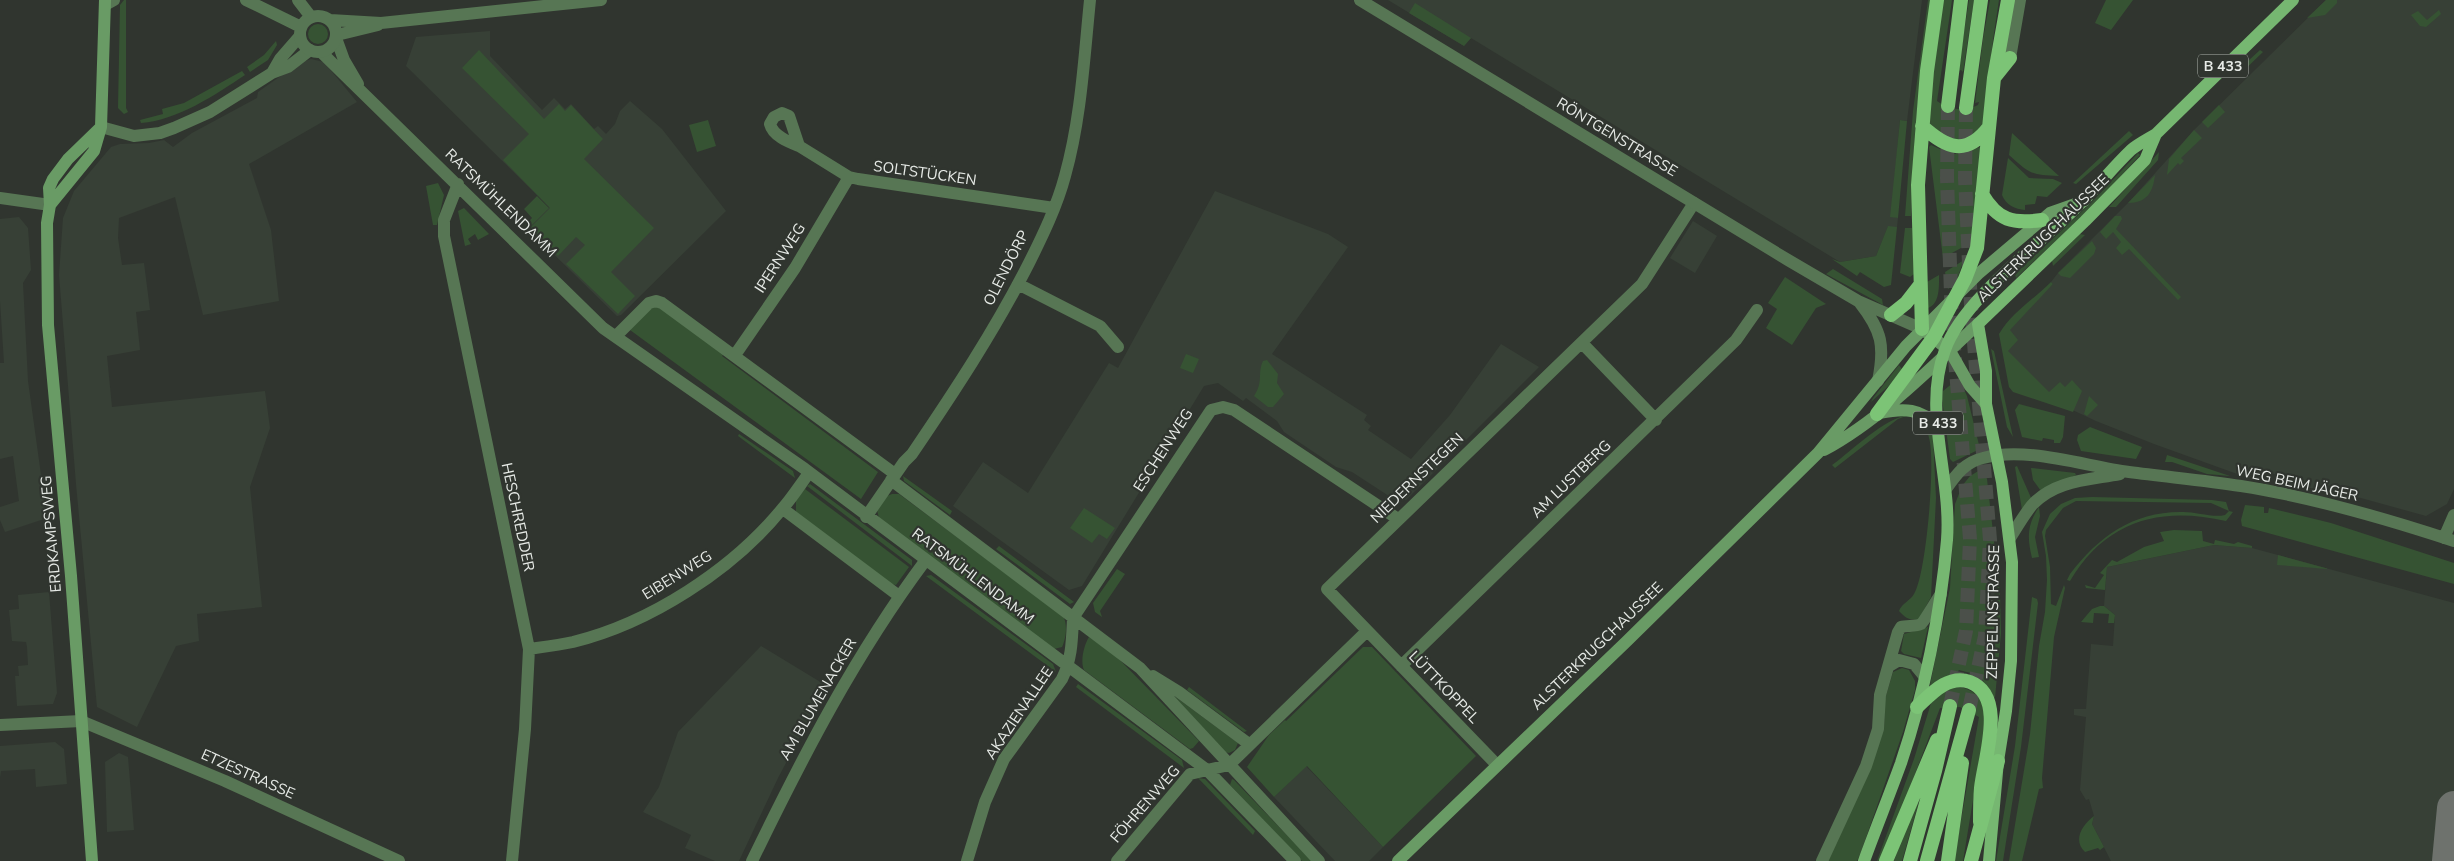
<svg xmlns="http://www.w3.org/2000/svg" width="2454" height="861" font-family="'Nunito Sans',sans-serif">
  <rect width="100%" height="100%" fill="#30352f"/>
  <!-- built -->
  <path fill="#374036" d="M 1388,0 L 1922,0 L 1907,121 L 1900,120 L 1891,216 L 1898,218 L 1897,227 L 1888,227 L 1876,256 L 1840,262 L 1471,38 L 1464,46 Z
    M 2326,0 L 2454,0 L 2454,489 L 2447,504 L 2426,516 L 2361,498 L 2279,482 L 2280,476 L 2271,473 L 2268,480 L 2240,475 L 2154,444 L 2096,421 L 2049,399 L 2003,352 L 2006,328 L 2053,284 L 2051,282 L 2058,273 L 2128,203 L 2194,130 Z
    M 490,31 L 490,56 L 542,110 L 554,98 L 565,109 L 571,104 L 594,129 L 598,126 L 606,134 L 615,124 L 620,111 L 630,101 L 662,129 L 726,211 L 621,315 L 617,316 L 528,229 L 549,207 L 406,66 L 416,37 Z
    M 311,59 L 324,62 L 357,102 L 249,164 L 271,230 L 279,301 L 203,315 L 175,197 L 119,218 L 118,238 L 122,265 L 144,263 L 150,310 L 136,312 L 140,350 L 107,356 L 112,407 L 265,391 L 270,428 L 250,487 L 262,607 L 197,614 L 199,641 L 176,646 L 137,727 L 97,707 L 76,484 L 59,275 L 63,218 L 74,191 L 111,147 L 120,144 L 149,143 L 164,140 L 173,147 L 192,133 L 257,98 L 258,92 L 299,63 Z
    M 1215,191 L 1328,234 L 1348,247 L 1272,354 L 1367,415 L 1364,420 L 1371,426 L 1368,430 L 1411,459 L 1450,415 L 1501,344 L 1539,367 L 1406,500 L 1395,500 L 1352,472 L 1336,467 L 1284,432 L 1277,421 L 1246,398 L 1243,401 L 1218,383 L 1204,386 L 1082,586 L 1069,590 L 953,506 L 983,462 L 1028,493 L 1109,363 L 1118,368 Z
    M 19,217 L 28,228 L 31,270 L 23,283 L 28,381 L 47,518 L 5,532 L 0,520 L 0,507 L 19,501 L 13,456 L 0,459 L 0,363 L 4,363 L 0,301 L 0,219 Z
    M 1693,221 L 1717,236 L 1695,273 L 1670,258 Z
    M 2214,545 L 2252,548 L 2454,603 L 2454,861 L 2111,861 L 2092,824 L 2094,816 L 2089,799 L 2086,800 L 2080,790 L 2086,717 L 2074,715 L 2074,709 L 2086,709 L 2091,644 L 2113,646 L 2115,615 L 2104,606 L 2107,567 Z
    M 49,592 L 57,693 L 53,704 L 17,706 L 15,676 L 19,676 L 18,666 L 28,665 L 27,647 L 26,642 L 12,641 L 9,610 L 19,609 L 18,595 Z
    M 761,646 L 827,686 L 778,778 L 739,861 L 715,861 L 685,848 L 691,835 L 643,812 L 659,787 L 678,732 Z
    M 55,742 L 64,749 L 67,784 L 36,787 L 35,769 L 1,771 L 0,778 L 0,746 Z
    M 119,753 L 128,757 L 134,830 L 107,832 L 105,762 Z
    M 1306,766 L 1383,847 L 1369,861 L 1335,861 L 1274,797 Z"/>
  <!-- green -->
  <path fill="#365333" d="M 124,0 L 126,0 L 126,108 L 128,112 L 124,114 L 118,108 L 120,5 Z
    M 1928,0 L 1932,0 C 1920,71 1912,144 1911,216 L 1905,216 L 1913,111 Z
    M 1942,0 L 1952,0 L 1937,101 C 1950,110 1965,112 1978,105 L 1979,102 L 1975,103 L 1983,39 L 1990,0 L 1999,0 L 1993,40 L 1984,122 L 1978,133 L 1959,142 L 1932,130 L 1928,116 Z
    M 1969,0 L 1974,0 L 1963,72 L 1961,70 L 1958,71 Z
    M 2106,0 L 2133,0 L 2111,30 L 2095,23 Z
    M 2326,0 L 2337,0 L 2337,3 L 2325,15 L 2307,18 Z
    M 1415,3 L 1471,38 L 1464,46 L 1409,13 Z
    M 2439,10 L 2441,14 L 2426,27 L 2420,26 L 2411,15 L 2418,11 L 2427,20 Z
    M308 34a10 10 0 1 1 20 0a10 10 0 1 1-20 0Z
    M 276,41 L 277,45 L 268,60 L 250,72 L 247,67 L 264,55 Z
    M 479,50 L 544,119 L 559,104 L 565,111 L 571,105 L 603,139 L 584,159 L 654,228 L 611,272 L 635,296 L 618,314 L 566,264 L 585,245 L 576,237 L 558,256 L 530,228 L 550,208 L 503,160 L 529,134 L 462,68 Z
    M 2260,50 L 2263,52 L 2238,76 L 2236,72 Z
    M 242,71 L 245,75 C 215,95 178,120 141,123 L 140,120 L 163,114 L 162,109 L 184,103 Z
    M 2219,105 L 2225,112 L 2208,128 L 2202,122 Z
    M 708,120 L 716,146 L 697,152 L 689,125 Z
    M 1900,120 L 1907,121 L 1898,218 L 1890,217 Z
    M 2194,130 L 2202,138 L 2181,158 L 2184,161 L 2180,165 L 2178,163 L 2167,175 L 2169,159 Z
    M 2129,131 L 2133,135 L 2076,184 L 2073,183 Z
    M 2012,133 L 2059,176 C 2031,175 2030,174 2009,155 Z
    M 1931,145 L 1951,154 L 1964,154 L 1982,146 L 1976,219 L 1970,243 L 1943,258 L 1929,147 Z
    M 2159,152 L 2158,160 L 2116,207 L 2109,207 Z
    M 2138,153 L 2140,155 L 2092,207 L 2016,278 L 2015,274 L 2090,204 Z
    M 2008,158 L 2029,178 L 2053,179 L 2062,183 L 2047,197 L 2037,196 L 2035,204 L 2025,205 L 2025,210 C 2015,209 2006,205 2002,195 Z
    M 2155,175 C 2153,192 2147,203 2128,203 Z
    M 438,183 L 444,195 L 437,225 L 433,225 L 426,186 Z
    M 537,196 L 549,208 L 528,229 L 525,225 L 532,218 L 524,209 Z
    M 464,208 L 489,234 L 478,240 L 475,234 L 468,239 L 471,244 L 465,246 L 458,211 Z
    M 2115,216 L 2121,216 L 2122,219 L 2116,229 L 2181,297 L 2178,300 L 2129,249 L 2122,255 L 2116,248 L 2121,242 L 2113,232 L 2106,239 L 2100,232 Z
    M 1888,226 L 1897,227 L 1891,285 L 1884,287 L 1860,272 L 1857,276 L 1832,259 L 1840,262 L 1876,256 Z
    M 1905,228 L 1912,228 L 1914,274 L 1910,277 L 1900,273 Z
    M 2080,234 L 2085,235 L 2053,266 L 2052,261 Z
    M 2092,241 L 2096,248 L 2094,254 L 2070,278 L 2061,276 L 2058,273 Z
    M 1964,260 L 1955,284 L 1948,289 L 1945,272 Z
    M 1833,269 L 1882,299 L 1883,305 L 1826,274 Z
    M 1939,275 C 1939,286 1940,304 1928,308 L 1927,282 Z
    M 1785,277 L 1826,304 L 1816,308 L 1792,345 L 1766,328 L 1777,309 L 1768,303 Z
    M 2051,282 L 2053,284 L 2010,330 L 2018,340 L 2008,351 L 2049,392 L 2060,382 L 2065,387 L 2072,380 L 2082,391 L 2073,412 L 2013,392 L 2009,387 L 1999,334 C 2012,312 2033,300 2051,282 Z
    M 660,306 L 724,354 L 722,356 L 878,472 L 861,499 L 630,330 L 651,307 Z
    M 1991,349 L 1994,351 L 2013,437 L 2007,427 Z
    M 1186,354 L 1199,359 L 1193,373 L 1180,368 Z
    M 1267,360 L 1278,374 L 1277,383 L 1284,394 L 1273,407 L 1268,407 L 1254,396 C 1264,381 1257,374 1263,361 Z
    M 1899,365 L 1904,372 L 1871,402 L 1873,398 Z
    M 1959,378 L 1967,396 L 1980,449 L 1953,462 L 1950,459 L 1942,399 L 1943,391 Z
    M 2089,396 L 2098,405 L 2087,416 L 2084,414 Z
    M 2019,404 L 2065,416 L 2063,437 L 2060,443 L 2054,443 L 2054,440 L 2043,438 L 2042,441 L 2022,437 L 2015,410 Z
    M 1909,415 L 1898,419 L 1835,468 L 1832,465 C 1852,451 1885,417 1909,415 Z
    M 1920,419 L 1927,425 L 1933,436 L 1936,498 L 1931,597 L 1919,619 C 1909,621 1906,618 1899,611 C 1902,603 1910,601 1914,594 C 1926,576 1936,460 1929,438 C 1928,431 1923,427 1919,422 Z
    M 2090,427 L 2142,447 L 2136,459 L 2081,451 L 2077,440 L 2078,435 Z
    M 739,434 L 793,471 L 795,478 L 738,436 Z
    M 2167,455 L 2230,476 L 2207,474 L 2172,462 L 2165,462 Z
    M 2017,466 L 2032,500 L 2022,510 L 2015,467 Z
    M 2031,468 L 2075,473 L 2076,475 L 2041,491 L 2033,480 Z
    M 1980,470 L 1986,474 L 1987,479 L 2000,594 L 2001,633 L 1995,698 L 1984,685 L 1982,676 L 1959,670 L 1954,676 L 1930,685 L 1950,588 L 1955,504 L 1962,486 L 1970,476 Z
    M 903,476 L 952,511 L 950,515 L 904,481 Z
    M 810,484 L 912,560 L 912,566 L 807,486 Z
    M 805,489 L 909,567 L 896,585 L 891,584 L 796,512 L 796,500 Z
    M 892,494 L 899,494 L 1063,616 C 1068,624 1066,639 1062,647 L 1054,649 L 879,518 L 877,510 L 887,496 Z
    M 2092,497 L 2212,500 L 2226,502 L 2229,511 L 2233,512 L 2226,521 C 2161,506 2106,520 2070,581 L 2067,580 L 2070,574 C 2099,536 2134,511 2183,512 C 2197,512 2213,518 2225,515 L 2229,511 L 2211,503 L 2076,501 L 2063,508 L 2046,530 L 2045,536 L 2050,567 L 2051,604 L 2056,606 L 2064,585 L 2065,588 L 2054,637 L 2042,778 L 2043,788 L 2039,789 L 2022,861 L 2009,861 L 2030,734 L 2039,646 L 2045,612 L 2047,580 L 2046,556 L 2042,532 L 2050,514 L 2061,504 L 2075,498 Z
    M 2245,505 L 2264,507 L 2264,513 L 2268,513 L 2269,508 L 2331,523 L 2454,563 L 2454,584 L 2242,526 L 2241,520 Z
    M 2039,507 L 2040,516 L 2035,537 L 2039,557 L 2032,558 C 2027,537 2027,525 2039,507 Z
    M 1084,508 L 1115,528 L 1107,539 L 1099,534 L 1092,543 L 1070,528 Z
    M 2174,530 L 2202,531 L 2203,541 L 2214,544 L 2215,540 L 2234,544 L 2238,542 L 2252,546 L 2252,548 L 2214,545 L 2107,567 L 2105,590 L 2086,588 L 2085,585 L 2095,588 L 2104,575 L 2100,573 L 2112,560 L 2117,562 L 2144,547 L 2164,541 L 2160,532 Z
    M 999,546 L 1074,602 L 1070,604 L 996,549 Z
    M 2278,555 L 2329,569 L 2277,565 Z
    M 1117,569 L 1125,574 L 1100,611 L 1102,617 L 1095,612 L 1093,603 Z
    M 931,575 L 1053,664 L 1056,672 L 926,576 Z
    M 2032,597 L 2037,599 L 2038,603 L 2021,747 L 2003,861 L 1996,861 L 2015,746 Z
    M 2100,606 L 2104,606 L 2115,615 L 2114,623 L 2108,623 L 2109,614 L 2094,613 L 2093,623 L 2081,622 L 2092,609 Z
    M 1928,627 L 1921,658 L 1904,654 L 1901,651 L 1904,634 Z
    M 1089,637 L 1114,654 L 1199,741 L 1193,748 L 1190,749 L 1084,670 C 1080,661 1084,645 1089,637 Z
    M 1363,647 L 1372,647 L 1476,756 L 1383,847 L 1307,766 L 1274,797 L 1247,767 L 1269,735 L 1285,720 L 1286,721 Z
    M 1902,668 L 1909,670 L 1915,681 L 1915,690 L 1903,732 L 1861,852 L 1857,861 L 1827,861 L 1884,729 L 1885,699 L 1893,672 Z
    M 1078,684 L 1182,760 L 1184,768 L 1076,687 Z
    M 1189,687 L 1247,731 L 1244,732 L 1187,690 Z
    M 1958,687 C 1975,689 1982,699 1987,715 L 1963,861 L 1954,861 L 1979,717 L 1960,707 L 1940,708 L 1882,861 L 1877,861 L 1914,759 L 1931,703 L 1947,689 Z
    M 1173,695 L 1238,743 L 1235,750 L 1229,753 L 1224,752 Z
    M 1198,778 L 1205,779 L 1255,831 L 1253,835 Z
    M 1232,779 L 1234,780 L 1312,861 L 1302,861 L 1230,785 Z
    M 1921,794 L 1902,861 L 1894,861 L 1916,797 Z
    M 2094,816 L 2092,824 L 2104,847 L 2100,850 L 2098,848 L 2085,852 C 2072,840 2083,824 2094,816 Z"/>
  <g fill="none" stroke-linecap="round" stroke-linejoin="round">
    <!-- taxiway -->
    <path stroke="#6e726d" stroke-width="34" d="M 2449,861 L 2454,808"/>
    <!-- trunk-tunnel -->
    <path stroke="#4b504a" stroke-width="14" stroke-dasharray="14 7" stroke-linecap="butt" d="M 1948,106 L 1947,178 L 1952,323 L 1970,539 L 1966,631 L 1950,706
      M 1966,108 L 1965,178 L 1971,306 L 1990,540 L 1985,636 L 1969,710"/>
    <!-- minor -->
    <path stroke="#577654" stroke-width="12" d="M 105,5 L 114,0
      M 336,38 L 344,60 L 358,84
      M 321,52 L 603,328 L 805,469 L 1207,770 L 1295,861
      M 2010,58 L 2020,0
      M 272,73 L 280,59 L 300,36
      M 101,127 L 134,136 L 160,133 L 174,128 L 210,112 L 272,73 L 288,67 L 310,50
      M 799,146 C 789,142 773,136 770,124 L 774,117 L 782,113 L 789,116 L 799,146 L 849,177 L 858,179 L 1054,208
      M 458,184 L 444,220 L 444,236 L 529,649 L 525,729 L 512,861
      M 0,198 L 50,205
      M 1018,284 L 1100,326 L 1118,347
      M 616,336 L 649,303 L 656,301 L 662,303 L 895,474
      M 1582,343 L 1656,420
      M 735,355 L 795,268 L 849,177
      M 891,480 L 1140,668 L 1319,861
      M 783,509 L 899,596
      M 866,517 L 904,462 L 912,454 C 954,392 995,330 1029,263 C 1043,235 1057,206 1065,176 C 1081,119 1084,59 1090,0
      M 529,649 C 543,647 559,645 573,642 C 650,623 732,570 782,509 C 792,498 800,485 809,473
      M 1401,666 L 1736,340 L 1757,310
      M 1889,666 L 1899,660 L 1914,664 L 1924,676
      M 1153,676 L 1179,692 L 1249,744
      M 0,725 L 81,721 L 225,781 L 399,861
      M 1497,765 L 1327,589 L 1642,284 L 1694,203
      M 752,861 C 803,756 855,655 925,561
      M 967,861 L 985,802 L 1004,759 L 1062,679 C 1072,659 1072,640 1073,618 L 1211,410 L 1223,407 L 1234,410 L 1398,519
      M 1117,861 L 1190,774 L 1229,765 L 1367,631
      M 1822,861 L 1866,766 L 1878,729 L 1880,695 L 1898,632 L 1901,627 C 1907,625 1915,627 1921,624 C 1924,622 1937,599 1941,594"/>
    <!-- tertiary -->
    <path stroke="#577654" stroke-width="12" d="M 246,0 L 301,27
      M 298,0 L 311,17
      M 1360,0 L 1788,260 L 1858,301 L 1922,329
      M300 34a18 18 0 1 1 36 0a18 18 0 1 1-36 0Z
      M 330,20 L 381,23 L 601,0
      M 337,35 L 378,25
      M 1860,303 C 1882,331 1885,346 1878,381
      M 1946,489 C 1956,475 1965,462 1983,458 C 2026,446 2084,466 2129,472 C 2166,477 2204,480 2241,486 C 2312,497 2387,519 2454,541
      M 2010,538 C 2017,527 2024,515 2032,505 C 2055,480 2089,480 2120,474
      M 2444,538 L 2454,515"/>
    <!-- secondary -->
    <path stroke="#699b65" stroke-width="12" d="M 50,205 L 94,151 L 101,127 L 105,0
      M 1926,332 L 1950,351 L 1970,386 L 1986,404
      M 1880,413 C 1904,408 1921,408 1938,427
      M 1824,450 C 1880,420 1932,367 1978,324
      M 92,861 L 71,576 L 48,325 L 47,223 L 50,205 L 49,188 L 53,179 L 68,159 L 101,127
      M 1398,861 L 1627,641 L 1818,453 L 1906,346 L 1978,274 L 2050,213 L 2084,201"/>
    <!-- primary -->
    <path stroke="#76b771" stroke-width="12" d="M 1864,861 C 1876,828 1889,796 1901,763 C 1924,695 1941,612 1947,540 C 1952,476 1922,411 1945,350 C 1962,301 2039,244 2077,207 C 2096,189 2112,168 2131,150 C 2138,144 2148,139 2156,134 L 2293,0
      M 1989,861 L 1998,761 L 2006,711 L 2011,661 L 2012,562 L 2002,482 L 1986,404 L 1986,371 L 1978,324 L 2085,221 L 2145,160 L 2156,134"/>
    <!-- trunk -->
    <path stroke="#7cc476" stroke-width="14" d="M 1994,78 L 2010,58
      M 1948,106 L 1961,0
      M 1966,108 L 1981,0
      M 1922,126 C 1946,148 1966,157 1989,127
      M 1982,194 C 1998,221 2013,224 2042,220
      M 1891,315 L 1906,303 L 1920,285
      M 1922,329 L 1918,185 L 1927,71 L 1937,0
      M 1877,414 L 1934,337 L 1965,279 L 1977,248 L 1994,78 L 2008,0
      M 1917,707 C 1931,694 1948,674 1970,682 C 2007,696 1984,759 1981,788 C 1980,799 1980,811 1980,822
      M 1886,861 L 1937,740
      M 1910,861 L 1935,771 L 1950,706
      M 1927,861 L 1969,710
      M 1948,861 L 1962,763
      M 1971,861 L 1998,761"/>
  </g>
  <g text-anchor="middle" stroke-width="4.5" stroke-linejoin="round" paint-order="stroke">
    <!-- shield labels -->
    <g fill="#30352f" stroke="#afb4af" stroke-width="1">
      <rect x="2198" y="54.5" width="50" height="23" rx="4"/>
      <rect x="1913" y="411.5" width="50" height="23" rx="4"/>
    </g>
    <g font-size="14" font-weight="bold" fill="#e6eae6">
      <text x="2223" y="71">B 433</text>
      <text x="1938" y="428">B 433</text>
    </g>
    <!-- street labels -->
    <g font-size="15" fill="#e6eae6" stroke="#30352f">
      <text transform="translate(1617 137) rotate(31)" y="5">RÖNTGENSTRASSE</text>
      <text transform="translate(925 173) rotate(8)" y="5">SOLTSTÜCKEN</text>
      <text transform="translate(501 203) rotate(44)" y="5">RATSMÜHLENDAMM</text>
      <text transform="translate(2043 238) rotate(-44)" y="5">ALSTERKRUGCHAUSSEE</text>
      <text transform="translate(780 258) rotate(-57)" y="5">IPERNWEG</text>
      <text transform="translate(1006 268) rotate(-63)" y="5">OLENDÖRP</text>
      <text transform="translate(1163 450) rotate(-57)" y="5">ESCHENWEG</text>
      <text transform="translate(1417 478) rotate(-44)" y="5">NIEDERNSTEGEN</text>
      <text transform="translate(1571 479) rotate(-44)" y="5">AM LUSTBERG</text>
      <text transform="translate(2297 483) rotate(12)" y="5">WEG BEIM JÄGER</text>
      <text transform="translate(518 517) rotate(78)" y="5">HESCHREDDER</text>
      <text transform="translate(51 534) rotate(-95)" y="5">ERDKAMPSWEG</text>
      <text transform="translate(677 575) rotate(-32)" y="5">EIBENWEG</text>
      <text transform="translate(973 576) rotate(37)" y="5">RATSMÜHLENDAMM</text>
      <text transform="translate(1993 612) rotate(-89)" y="5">ZEPPELINSTRASSE</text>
      <text transform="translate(1597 646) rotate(-44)" y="5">ALSTERKRUGCHAUSSEE</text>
      <text transform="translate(1444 687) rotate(46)" y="5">LÜTTKOPPEL</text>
      <text transform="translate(818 699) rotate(-60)" y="5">AM BLUMENACKER</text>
      <text transform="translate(1019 713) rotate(-56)" y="5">AKAZIENALLEE</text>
      <text transform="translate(248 774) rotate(24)" y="5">ETZESTRASSE</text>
      <text transform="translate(1145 804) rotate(-49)" y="5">FÖHRENWEG</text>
    </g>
  </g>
</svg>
